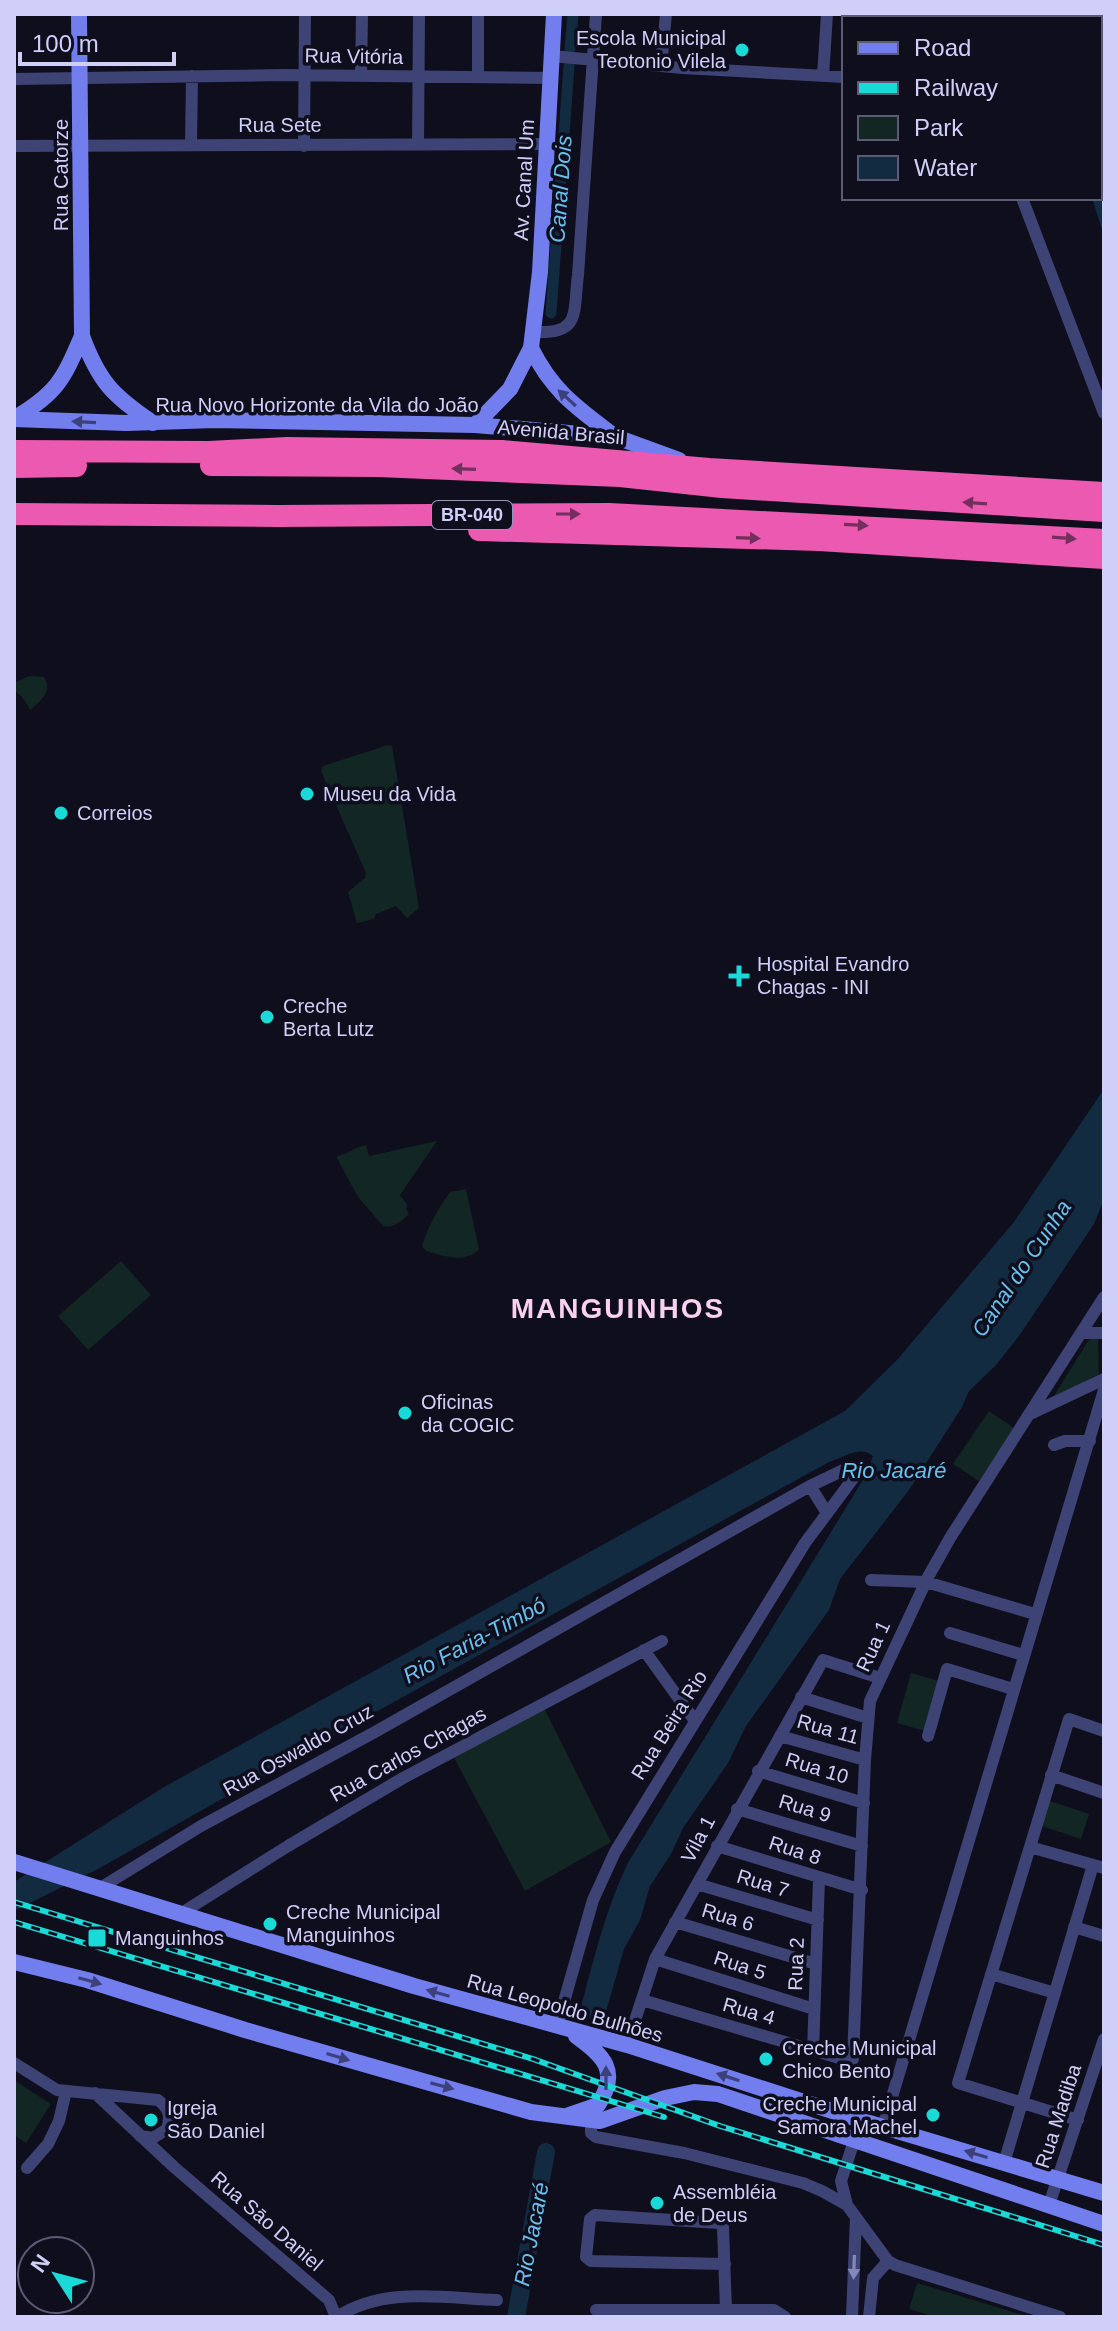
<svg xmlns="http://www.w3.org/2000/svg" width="1118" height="2331" font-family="Helvetica,sans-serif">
  <rect width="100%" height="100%" fill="#0f0e1d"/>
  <!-- green -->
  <path fill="#122623" d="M 29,676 L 44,677 C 53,690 41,702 30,710 L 24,699 L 14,690 L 14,683 Z
    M 388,745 L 392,746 L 419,908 L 407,918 L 396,906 L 376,914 L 374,919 L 357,923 L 348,892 L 365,878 L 366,873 L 321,771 L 323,766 Z
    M 437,1141 L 400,1195 L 407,1205 L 406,1209 L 409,1214 C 401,1222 394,1228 383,1226 L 358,1197 L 337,1158 L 337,1156 C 348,1154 355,1147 366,1145 L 369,1156 Z
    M 466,1189 L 479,1249 C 467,1264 443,1256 426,1251 L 422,1246 C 427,1228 439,1207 450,1192 Z
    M 121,1261 L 151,1295 L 88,1350 L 58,1316 Z
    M 1093,1337 L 1098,1339 L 1099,1374 L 1052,1399 L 1088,1341 Z
    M 989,1411 L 1014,1428 L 979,1481 L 953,1464 Z
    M 911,1673 L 939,1681 L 925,1731 L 897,1723 Z
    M 542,1704 L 611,1842 L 525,1891 L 452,1754 Z
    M 1047,1800 L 1089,1814 L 1081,1839 L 1039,1825 Z
    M 14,2080 L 51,2104 L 26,2143 L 14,2135 Z
    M 917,2283 L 1023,2315 L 1022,2317 L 936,2317 L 909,2309 Z"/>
  <!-- water -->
  <path fill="#132b41" d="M 1037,14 L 1104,14 L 1104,236 L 1092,198 L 1100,198 L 1100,18 L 1038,18 Z
    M 1104,1089 L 1104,1199 L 1094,1224 L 1019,1336 L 996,1365 L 969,1391 L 962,1407 L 909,1490 L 840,1579 L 829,1610 L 746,1726 L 728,1763 L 683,1828 L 671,1854 L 650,1886 L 640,1920 L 624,1949 L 603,2022 L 579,2015 C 593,1962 605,1910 629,1861 L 866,1475 L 873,1456 C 861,1445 844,1457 829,1462 L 354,1724 L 98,1869 L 14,1911 L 14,1882 L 164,1787 L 845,1411 L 897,1360 L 1014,1222 Z"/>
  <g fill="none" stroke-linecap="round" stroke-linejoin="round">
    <!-- canal -->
    <path stroke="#132b41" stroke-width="11" d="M 570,49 L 573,14
      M 551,313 L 569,66"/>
    <!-- river -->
    <path stroke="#132b41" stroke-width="18" d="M 516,2317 L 546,2152"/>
    <!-- street -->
    <path stroke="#3e4376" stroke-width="12" d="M 957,14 L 959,18
      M 551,56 L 683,68 L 844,77
      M 661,66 L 666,14
      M 361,76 L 362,14
      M 823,76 L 827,14
      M 478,77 L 478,14
      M 14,79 L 285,75 L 550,78
      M 191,145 L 192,76
      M 418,145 L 419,14
      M 14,146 L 547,144
      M 304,146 L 305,14
      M 1022,198 L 1104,413
      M 533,332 C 581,335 573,314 578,275 L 596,14
      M 1082,1333 L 1104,1333
      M 1032,1413 L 1104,1379
      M 1054,1445 L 1065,1441 L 1090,1441
      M 810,1486 L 827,1513
      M 871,1580 L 926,1582 L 1035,1614
      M 950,1633 L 1023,1655
      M 644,1650 L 695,1721
      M 801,1697 L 868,1718
      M 780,1736 L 865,1760
      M 928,1736 L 947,1669 L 1013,1689
      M 758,1771 L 864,1803
      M 1051,1775 L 1104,1793
      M 737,1809 L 862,1846
      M 717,1846 L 862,1890
      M 1030,1847 L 1104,1868
      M 697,1884 L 818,1920
      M 100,1888 L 201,1826 L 375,1732 L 810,1486 L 852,1466 L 855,1469 L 855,1476 L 805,1543 L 615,1852 L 593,1900 L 557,2026
      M 180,1914 L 288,1846 L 403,1778 L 662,1641
      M 675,1922 L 816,1964
      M 1074,1927 L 1104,1936
      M 655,1959 L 814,2009
      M 991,1974 L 1055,1993
      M 642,2000 L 846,2060 L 853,2059 L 865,1760 L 870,1701 L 928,1577 L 950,1538 L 1104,1297
      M 627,2045 L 655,1959 L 823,1660 L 880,1678
      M 813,2051 L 819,1879
      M 14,2063 L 57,2090 L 158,2100 C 169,2108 171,2116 167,2129 L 153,2138 L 140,2136
      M 95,2093 L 174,2167 L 329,2300 L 336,2317
      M 1078,2120 L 958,2083 L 1069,1719 L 1104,1731
      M 591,2121 L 591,2133 L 596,2137 L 684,2153 L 803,2183 L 822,2191 L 847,2205 L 888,2261 L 895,2265 L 1060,2317
      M 883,2127 L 1104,1390
      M 1004,2163 L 1093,1865
      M 27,2168 L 48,2144 L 59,2121 L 66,2091
      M 847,2205 L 841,2181 L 854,2141
      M 1049,2205 L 1104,2039
      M 725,2264 L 591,2261 L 586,2257 L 590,2219 L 595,2215 L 719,2223 L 723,2227 L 726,2310
      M 596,2310 L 774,2310 L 785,2317
      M 337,2317 C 384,2286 443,2298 497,2300
      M 852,2317 L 856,2217
      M 869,2317 L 873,2278 L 888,2261"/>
    <!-- secondary -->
    <path stroke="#727dee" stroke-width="16" d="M 79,14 L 82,336 C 99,382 113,396 153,423
      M 531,348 C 553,392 576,407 614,436
      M 15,418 C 57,393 63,380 82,336
      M 14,419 L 126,423 L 215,420 L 475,425 L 616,437 L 679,460
      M 475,425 L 510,389 L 531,348 L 540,272 L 554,14
      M 14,1862 L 414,1986 L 627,2045 L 860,2120 L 1104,2193
      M 14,1962 L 87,1980 L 245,2030 L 531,2112 L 600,2121 L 665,2098 L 694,2092 L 718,2094 L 1104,2224
      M 569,2115 L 598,2105 C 620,2071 604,2056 576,2036"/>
    <!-- highway -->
    <path stroke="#eb59b0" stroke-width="22" d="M 14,451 L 209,452 L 287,448 L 502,451 L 709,469 L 1104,493
      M 211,465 L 378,466 L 620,476 L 722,487 L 1104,511
      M 14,467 L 76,466
      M 14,514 L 278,516 L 609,514 L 1104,540
      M 479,530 L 819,540 L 1104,558"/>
    <defs>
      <path id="rail" d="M 14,1902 L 533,2059 L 720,2126 L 1104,2245
        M 14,1922 L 664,2117"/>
    </defs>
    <!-- rail casing -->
    <use href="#rail" stroke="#1adad7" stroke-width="6"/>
    <!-- rail -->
    <use href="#rail" stroke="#0f0e1d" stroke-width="3" stroke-dasharray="9" stroke-linecap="butt"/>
  </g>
  <!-- one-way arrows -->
  <defs><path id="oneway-solid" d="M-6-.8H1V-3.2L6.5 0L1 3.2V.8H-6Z" transform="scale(2)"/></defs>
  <g fill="#3c407b">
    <use href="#oneway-solid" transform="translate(567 398) rotate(-138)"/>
    <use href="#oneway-solid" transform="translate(84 422) rotate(-177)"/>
    <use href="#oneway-solid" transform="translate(90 1981) rotate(16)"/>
    <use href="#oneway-solid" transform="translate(438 1993) rotate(-164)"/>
    <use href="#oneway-solid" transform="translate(338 2057) rotate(17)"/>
    <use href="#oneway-solid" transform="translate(728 2077) rotate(-162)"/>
    <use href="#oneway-solid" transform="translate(606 2078) rotate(-90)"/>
    <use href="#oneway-solid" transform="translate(442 2086) rotate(15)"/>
    <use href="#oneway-solid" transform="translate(976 2154) rotate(-163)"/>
  </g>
  <g fill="#72305f">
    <use href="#oneway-solid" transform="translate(464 469) rotate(-178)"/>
    <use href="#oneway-solid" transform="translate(975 503) rotate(-176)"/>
    <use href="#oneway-solid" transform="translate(568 514)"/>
    <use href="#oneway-solid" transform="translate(856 525) rotate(3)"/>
    <use href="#oneway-solid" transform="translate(748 538) rotate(2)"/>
    <use href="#oneway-solid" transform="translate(1064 538) rotate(4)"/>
  </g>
  <use fill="#8689b8" href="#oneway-solid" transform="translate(854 2267) rotate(92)"/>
  <!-- markers -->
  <g fill="#1adad7" stroke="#0f0e1d" stroke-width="3">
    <circle cx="742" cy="50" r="8"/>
    <circle cx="307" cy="794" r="8"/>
    <circle cx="61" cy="813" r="8"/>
    <path d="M735 964h8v8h8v8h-8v8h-8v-8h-8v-8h8z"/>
    <circle cx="267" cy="1017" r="8"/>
    <circle cx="405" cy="1413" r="8"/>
    <circle cx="270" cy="1924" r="8"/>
    <rect x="87" y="1928" width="20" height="20" rx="4"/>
    <circle cx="766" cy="2059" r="8"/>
    <circle cx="933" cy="2115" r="8"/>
    <circle cx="151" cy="2120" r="8"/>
    <circle cx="657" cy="2203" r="8"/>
  </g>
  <g text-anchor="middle" stroke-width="7" stroke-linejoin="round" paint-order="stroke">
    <!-- shield labels -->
    <rect fill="#0f0e1d" stroke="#9595b7" stroke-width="2" x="432" y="501" width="80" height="28" rx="6"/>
    <g font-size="18" font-weight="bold" fill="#cfcff9">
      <text x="472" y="521">BR-040</text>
    </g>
    <!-- poi labels -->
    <g font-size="20" fill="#cfcff9" stroke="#0f0e1d" text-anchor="start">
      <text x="726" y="45" text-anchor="end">Escola Municipal<tspan x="726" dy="23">Teotonio Vilela</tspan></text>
      <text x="323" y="801">Museu da Vida</text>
      <text x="77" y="820">Correios</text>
      <text x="757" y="971">Hospital Evandro<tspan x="757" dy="23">Chagas - INI</tspan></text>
      <text x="283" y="1013">Creche<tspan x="283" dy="23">Berta Lutz</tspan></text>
      <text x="421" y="1409">Oficinas<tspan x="421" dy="23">da COGIC</tspan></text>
      <text x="286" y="1919">Creche Municipal<tspan x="286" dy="23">Manguinhos</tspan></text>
      <text x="115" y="1945">Manguinhos</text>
      <text x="782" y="2055">Creche Municipal<tspan x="782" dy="23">Chico Bento</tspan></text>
      <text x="917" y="2111" text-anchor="end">Creche Municipal<tspan x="917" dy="23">Samora Machel</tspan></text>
      <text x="167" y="2115">Igreja<tspan x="167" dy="23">São Daniel</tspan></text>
      <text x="673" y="2199">Assembléia<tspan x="673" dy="23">de Deus</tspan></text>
    </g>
    <!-- street labels -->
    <g font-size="20" fill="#cfcff9" stroke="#0f0e1d">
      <text transform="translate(354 56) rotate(1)" y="7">Rua Vitória</text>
      <text x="280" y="132">Rua Sete</text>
      <text transform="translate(61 175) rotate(-90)" y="7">Rua Catorze</text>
      <text transform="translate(524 180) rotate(-87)" y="7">Av. Canal Um</text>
      <text x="317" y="412">Rua Novo Horizonte da Vila do João</text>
      <text transform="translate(561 432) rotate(5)" y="7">Avenida Brasil</text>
      <text transform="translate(873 1646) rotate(-65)" y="7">Rua 1</text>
      <text transform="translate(669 1725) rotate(-58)" y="7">Rua Beira Rio</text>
      <text transform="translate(828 1729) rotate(16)" y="7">Rua 11</text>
      <text transform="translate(298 1750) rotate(-29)" y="7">Rua Oswaldo Cruz</text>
      <text transform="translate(408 1754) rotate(-29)" y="7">Rua Carlos Chagas</text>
      <text transform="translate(817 1768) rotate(17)" y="7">Rua 10</text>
      <text transform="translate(805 1808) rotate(17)" y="7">Rua 9</text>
      <text transform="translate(698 1839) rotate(-62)" y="7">Vila 1</text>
      <text transform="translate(795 1850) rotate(18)" y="7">Rua 8</text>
      <text transform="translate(763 1883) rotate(17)" y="7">Rua 7</text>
      <text transform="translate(728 1917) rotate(17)" y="7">Rua 6</text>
      <text transform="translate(796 1964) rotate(-88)" y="7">Rua 2</text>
      <text transform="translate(740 1965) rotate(18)" y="7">Rua 5</text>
      <text transform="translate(565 2008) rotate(16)" y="7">Rua Leopoldo Bulhões</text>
      <text transform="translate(749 2011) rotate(16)" y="7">Rua 4</text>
      <text transform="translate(1058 2116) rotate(-72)" y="7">Rua Madiba</text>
      <text transform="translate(267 2221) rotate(41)" y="7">Rua Sāo Daniel</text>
    </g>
    <!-- water labels -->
    <g font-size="22" font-style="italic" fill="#69c0ed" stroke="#0f0e1d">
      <text transform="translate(560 189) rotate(-86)" y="8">Canal Dois</text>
      <text transform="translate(1021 1268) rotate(-56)" y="8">Canal do Cunha</text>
      <text x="894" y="1478">Rio Jacaré</text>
      <text transform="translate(474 1640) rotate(-28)" y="8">Rio Faria-Timbó</text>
      <text transform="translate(531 2234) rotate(-79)" y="8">Rio Jacaré</text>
    </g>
    <!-- district labels -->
    <g font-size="28" font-weight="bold" letter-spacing="2" fill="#f9d1f0" stroke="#0f0e1d">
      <text x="618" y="1318">MANGUINHOS</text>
    </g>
  </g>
  <!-- border -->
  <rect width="1118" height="2331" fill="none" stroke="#cfcff9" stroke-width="32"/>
  <!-- legend -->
  <rect x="842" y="16" width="260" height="184" fill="#0f0e1d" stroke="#5c5b75" stroke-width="2"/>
  <rect x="858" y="42" width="40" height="12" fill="#727dee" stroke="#5c5b75" stroke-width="2"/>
  <text x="914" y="56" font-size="24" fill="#cfcff9">Road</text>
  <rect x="858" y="82" width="40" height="12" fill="#1adad7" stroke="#5c5b75" stroke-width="2"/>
  <text x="914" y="96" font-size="24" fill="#cfcff9">Railway</text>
  <rect x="858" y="116" width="40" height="24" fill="#122623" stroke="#5c5b75" stroke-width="2"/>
  <text x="914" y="136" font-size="24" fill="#cfcff9">Park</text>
  <rect x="858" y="156" width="40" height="24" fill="#132b41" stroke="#5c5b75" stroke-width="2"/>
  <text x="914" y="176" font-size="24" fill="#cfcff9">Water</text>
  <!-- north arrow -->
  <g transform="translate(56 2275) rotate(306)"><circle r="38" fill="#0f0e1d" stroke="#5c5b75" stroke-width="2"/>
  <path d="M0-6L14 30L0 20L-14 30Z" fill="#1adad7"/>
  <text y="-12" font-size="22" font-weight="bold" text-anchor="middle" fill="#cfcff9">N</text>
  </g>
  <!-- scale -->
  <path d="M20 52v12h154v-12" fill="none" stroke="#cfcff9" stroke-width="4"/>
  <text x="32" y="52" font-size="24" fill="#cfcff9" stroke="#0f0e1d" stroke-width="6" paint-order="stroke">100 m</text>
</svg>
